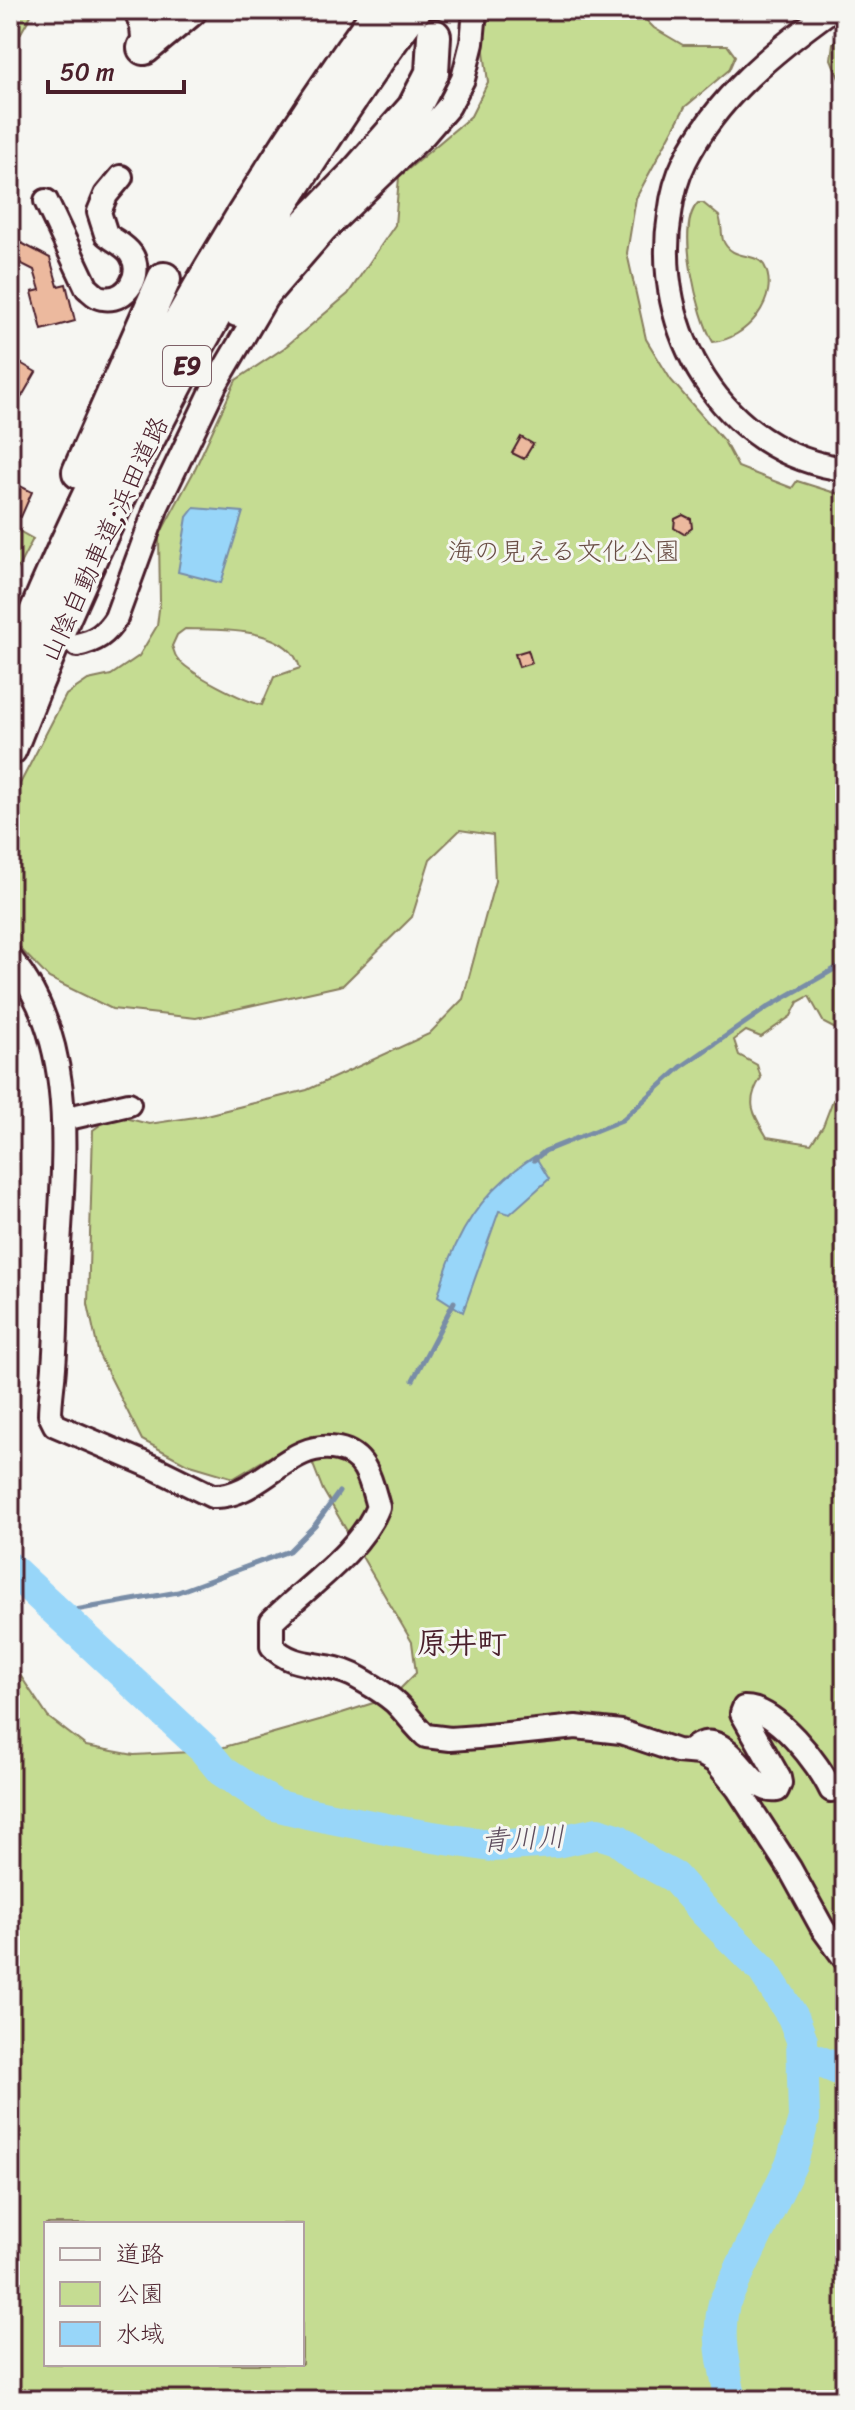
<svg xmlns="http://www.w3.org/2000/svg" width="855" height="2410" font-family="Sriracha,'Klee One',sans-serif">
  <rect width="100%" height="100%" fill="#f6f6f2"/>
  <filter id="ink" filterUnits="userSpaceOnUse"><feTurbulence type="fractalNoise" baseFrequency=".0125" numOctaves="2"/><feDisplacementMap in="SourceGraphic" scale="16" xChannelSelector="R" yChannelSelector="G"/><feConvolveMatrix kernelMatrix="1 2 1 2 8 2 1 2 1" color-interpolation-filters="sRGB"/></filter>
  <g filter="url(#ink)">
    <!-- green -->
    <path fill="#c5dc92" stroke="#887e5e" stroke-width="2" fill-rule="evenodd" d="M 10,10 L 34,10 L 10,52 Z
      M 491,10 L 636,10 L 654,28 L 683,45 L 727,45 L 735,56 L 729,70 L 685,107 L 636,198 L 627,253 L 646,339 L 671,380 L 724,441 L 738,467 L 792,488 L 797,481 L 845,496 L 845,1034 L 824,1023 L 809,996 L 798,1002 L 791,1016 L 761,1037 L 746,1031 L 734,1040 L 739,1055 L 757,1065 L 761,1078 C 745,1102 753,1114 767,1137 L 811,1144 L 823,1126 L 833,1100 L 845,1095 L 845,2400 L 10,2400 L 10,1660 L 48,1717 L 86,1746 L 134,1755 L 210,1751 L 323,1719 L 392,1697 L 416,1673 L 412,1642 L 323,1490 L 312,1462 L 285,1448 L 234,1478 L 187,1464 L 142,1440 L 99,1355 L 88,1304 L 93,1130 L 114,1115 L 149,1124 L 202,1116 L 307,1090 L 429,1034 L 463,999 L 495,881 L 493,835 L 460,830 L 430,859 L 412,917 L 343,985 L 196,1018 L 112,1009 L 49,978 L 10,938 L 10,803 L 66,695 L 88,680 L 111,675 L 139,656 L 157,626 L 160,601 L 159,536 L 193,473 L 236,380 L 284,348 L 348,294 L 395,225 L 399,177 L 471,116 L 488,82 L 482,36 ZM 185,629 C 220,630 289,626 300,668 L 274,677 L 262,705 C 244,701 188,673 177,658 C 174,654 174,650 172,646 L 177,635 ZM 46,2224 L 302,2224 L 302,2364 L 46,2364 Z
      M 845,32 L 845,93 L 831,59 L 833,43 Z
      M 698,203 L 703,203 L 719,216 C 722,224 721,233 723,240 C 731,261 756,252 764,265 C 782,298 745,340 713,342 C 698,317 675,225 698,203 Z
      M 10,526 L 33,539 L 10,583 Z"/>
    <!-- water -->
    <path fill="#98d6f9" stroke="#798da7" stroke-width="2" d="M 194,508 L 243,512 L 221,583 L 178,572 L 187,517 Z
      M 535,1156 L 549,1179 L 510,1214 L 499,1211 L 463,1312 L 438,1296 C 454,1234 482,1190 535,1156 Z"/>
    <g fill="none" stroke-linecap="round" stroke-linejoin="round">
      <!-- stream -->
      <path stroke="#798da7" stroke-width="5" d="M 534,1160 L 545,1151 L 622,1120 L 681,1067 L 768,1007 L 845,963
        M 413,1380 L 454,1302
        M 58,1613 L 178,1592 L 289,1551 L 315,1525 L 339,1492"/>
      <!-- river -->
      <path stroke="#98d6f9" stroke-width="32" d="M 10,1568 L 204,1749 L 222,1771 L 257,1794 L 275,1805 L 307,1813 L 401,1832 L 491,1846 L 556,1842 L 598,1833 L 617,1839 L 648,1863 L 674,1877 L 704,1911 L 763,1970 L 793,2017 L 802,2040 L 804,2119 L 792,2162 L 724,2303 C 716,2337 724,2366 731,2400
        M 804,2055 L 845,2072"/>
    </g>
    <!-- building -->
    <path fill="#ecb99e" stroke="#4a1f2b" stroke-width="2" d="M 10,237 L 50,258 L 58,286 L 66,284 L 75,321 L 42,330 L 32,292 L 40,290 L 34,270 L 10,258 Z
      M 10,357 L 36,372 L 10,417 Z
      M 521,437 L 533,444 L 524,459 L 512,453 Z
      M 10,481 L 32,492 L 21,517 L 10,512 Z
      M 683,515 L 691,519 L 692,528 L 684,534 L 674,528 L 675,519 Z
      M 528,650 L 532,663 L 519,667 L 515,654 Z"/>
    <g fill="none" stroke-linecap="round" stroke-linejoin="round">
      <defs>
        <path id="minor" d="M 136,10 L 142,27 L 144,48
          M 831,10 C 774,51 717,97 685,161 C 677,177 672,196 670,214 C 651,329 722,454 845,469
          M 46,201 L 87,288 C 92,292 97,298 103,298 C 127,302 144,274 131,254 C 125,245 114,241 106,234 L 99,212 L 106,195 L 121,177
          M 77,645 C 96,641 106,634 116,618 L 157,506 L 215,385 L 266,298 L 325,230 L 424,135 L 449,106 L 463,79 L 472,43 L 475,10
          M 10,958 C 80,1043 63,1162 58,1263 C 56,1298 57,1332 54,1367 C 53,1383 50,1399 50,1415 L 55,1425 L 153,1467 L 212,1496 C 260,1499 289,1438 338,1449 C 367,1455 371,1482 378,1507 C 360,1552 306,1587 272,1621 L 272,1646 C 293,1670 326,1661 353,1675 C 368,1683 384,1692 396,1703 C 407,1714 415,1726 426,1736 L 450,1739 L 478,1737 L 576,1727 L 621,1732 L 677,1751 L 700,1753 L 716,1762 L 738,1789 L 790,1869 L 823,1929 L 845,1959
          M 64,1119 L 129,1104
          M 689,1752 C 728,1716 746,1796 777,1790 L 780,1783 L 779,1778 L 742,1713 L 744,1708 C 776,1707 819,1764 831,1790"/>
        <path id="highway" d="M 144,48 L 190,10
          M 238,310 L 291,241 L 354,176 L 414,108 L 432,73 L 434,36
          M 79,472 L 164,279
          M 10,676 C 103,439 232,217 380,10
          M 10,749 C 92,537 194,333 320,145 C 350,99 381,53 414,10"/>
      </defs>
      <!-- minor casing -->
      <use href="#minor" stroke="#4a1f2b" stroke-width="28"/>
      <!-- highway casing -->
      <use href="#highway" stroke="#4a1f2b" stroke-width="38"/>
      <!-- minor -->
      <use href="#minor" stroke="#f6f6f2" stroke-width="22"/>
      <!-- highway -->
      <use href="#highway" stroke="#f6f6f2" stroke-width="32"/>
    </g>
  </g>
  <g text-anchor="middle" stroke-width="6" stroke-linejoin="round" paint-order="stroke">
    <!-- shield labels -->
    <rect fill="#f6f6f2" stroke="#7e6067" stroke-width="2" x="163" y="346" width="48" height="40" rx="6"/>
    <g font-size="24" font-weight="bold" fill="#4a1f2b">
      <text x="187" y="374">E9</text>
    </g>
    <!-- street labels -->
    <g font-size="26" fill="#4a1f2b" stroke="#f6f6f2">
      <text transform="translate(104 539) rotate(-65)" y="9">山陰自動車道;浜田道路</text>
    </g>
    <!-- park labels -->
    <g font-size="26" fill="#694e45" stroke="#f6f6f2">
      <text x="564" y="560">海の見える文化公園</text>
    </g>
    <!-- water labels -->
    <g font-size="28" font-style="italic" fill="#5e4d5e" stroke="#f6f6f2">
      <text transform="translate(523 1838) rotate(-3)" y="10">青川川</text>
    </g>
    <!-- quarter labels -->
    <g font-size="30" font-weight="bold" fill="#4a1f2b" stroke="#f6f6f2">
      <text x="462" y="1653">原井町</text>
    </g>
  </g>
  <!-- margin -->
  <rect width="855" height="2410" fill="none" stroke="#f6f6f2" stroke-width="40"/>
  <rect x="20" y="20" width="815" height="2370" fill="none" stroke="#4a1f2b" stroke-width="3" filter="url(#ink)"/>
  <!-- legend -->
  <rect x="44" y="2222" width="260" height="144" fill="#f6f6f2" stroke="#b1a0a2" stroke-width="2"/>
  <rect x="60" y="2248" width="40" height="12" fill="#f6f6f2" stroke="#b1a0a2" stroke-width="2"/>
  <text x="116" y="2262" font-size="24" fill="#4a1f2b">道路</text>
  <rect x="60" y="2282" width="40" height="24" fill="#c5dc92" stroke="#b1a0a2" stroke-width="2"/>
  <text x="116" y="2302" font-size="24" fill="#4a1f2b">公園</text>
  <rect x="60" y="2322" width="40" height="24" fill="#98d6f9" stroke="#b1a0a2" stroke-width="2"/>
  <text x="116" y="2342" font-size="24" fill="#4a1f2b">水域</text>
  <!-- scale -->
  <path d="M48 80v12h136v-12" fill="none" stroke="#4a1f2b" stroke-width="4"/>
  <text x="60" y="80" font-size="24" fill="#4a1f2b" stroke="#f6f6f2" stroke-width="6" paint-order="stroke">50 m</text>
</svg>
